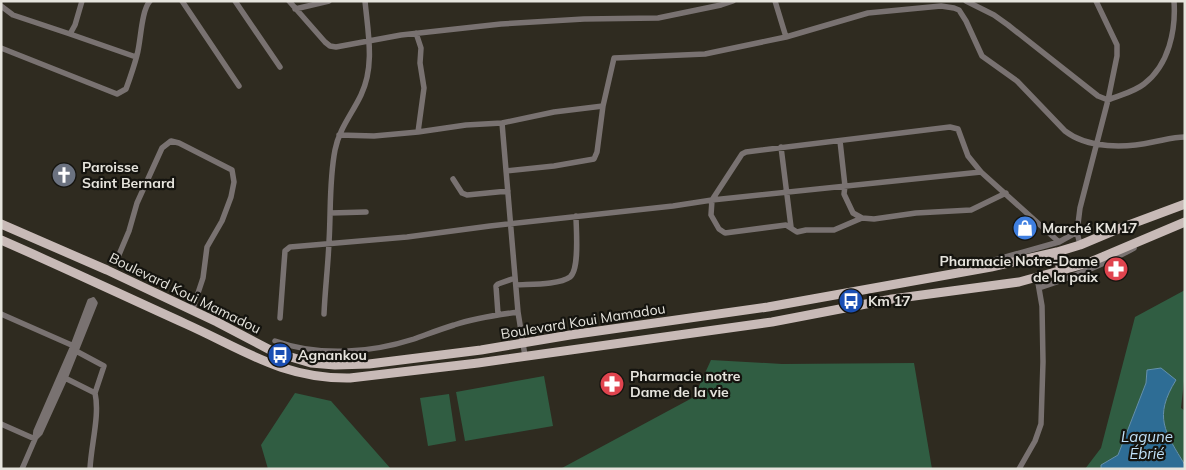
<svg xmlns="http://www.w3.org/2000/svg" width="1186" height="470" font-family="Mulish,sans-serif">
  <rect width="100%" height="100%" fill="#2f2b20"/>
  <!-- green -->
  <path fill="#305d42" d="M 1185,290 L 1185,372 L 1181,408 L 1185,411 L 1185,465 C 1165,432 1153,417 1176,380 L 1147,370 L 1146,383 L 1118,455 L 1101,465 L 1101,469 L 1085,469 L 1101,448 L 1135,317 Z
    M 711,360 L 782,364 L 914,363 L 932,469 L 554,469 L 562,468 L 694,397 Z
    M 544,376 L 553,426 L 465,441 L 456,392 Z
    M 295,393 L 331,401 L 391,469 L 268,469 L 261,445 Z
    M 449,394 L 456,441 L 428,446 L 420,398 Z"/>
  <!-- water -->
  <path fill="#2e6d95" stroke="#6591ab" d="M 1161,368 L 1176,380 C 1153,417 1165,432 1185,465 L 1185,469 L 1101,469 L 1101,465 L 1118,455 L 1146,383 L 1147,370 Z"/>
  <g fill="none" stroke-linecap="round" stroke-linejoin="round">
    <!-- minor -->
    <path stroke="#797271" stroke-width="5.5" d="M 182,1 L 239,86
      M 235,1 L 280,67
      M 289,1 L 325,42 L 330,46 L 336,47 L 401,35 L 501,24 L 584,19 L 658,18 L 721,5 L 733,1
      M 775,1 L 786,37
      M 966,1 L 994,15 L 1008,25 L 1098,96 L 1108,100 C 1120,95 1134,92 1144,84 C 1169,65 1176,30 1174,1
      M 1,6 L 13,15 L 70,34 L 75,25 L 82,1
      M 295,9 L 329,1
      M 416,33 L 421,48 L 420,63 L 424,88 L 418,132
      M 70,34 L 136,57
      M 1,48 L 117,94 L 126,89 C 130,78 134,67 137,55 C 141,41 141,11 150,1
      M 502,123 L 518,312 L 525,356
      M 339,135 L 374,136 L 418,132 L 466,125 L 502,123 L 554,112 L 603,106
      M 840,141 L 845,186 L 844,194 L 853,213 L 862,218 L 874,219 L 916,213 L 971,210 L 1006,193
      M 781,147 L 791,227
      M 506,171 L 554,166 L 594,159 L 597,152 L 603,106 L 614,58 L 705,54 L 786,37 L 868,13 L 941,6 L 954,8 L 959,10 L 966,21 L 982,56 L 1017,81 L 1065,131 C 1088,149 1126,148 1153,142 C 1164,140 1174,137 1185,137
      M 453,179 L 462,193 L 467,195 L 508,191
      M 330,213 L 366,212
      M 862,218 L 834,230 L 806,230 L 797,232 L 786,225 L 725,233 L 719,229 L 711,215 L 712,200 L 742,154 L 746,152 L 950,127 L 958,129 L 968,156 L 981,172 L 1059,242
      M 1080,245 L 1077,232 L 1080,208 L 1108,100 L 1117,56 L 1117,45 L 1096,1
      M 118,257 L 129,231 L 137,203 L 162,148 L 171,141 L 179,143 L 232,170 L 234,182 L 231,197 L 222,221 L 207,247 L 203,278 L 192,311
      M 973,266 L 1059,242 L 1077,232
      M 516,285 C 529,284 559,285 570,277 C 580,269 576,229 576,216
      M 1039,288 C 1072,277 1104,265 1134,248
      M 1,314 L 76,347
      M 324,314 C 325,290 328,266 329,242 C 331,211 329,181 335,150 C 339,129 352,114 361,95 C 375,66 368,33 365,1
      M 498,314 L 496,286 L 498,284 L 515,278
      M 280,318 L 285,251 L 290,247 L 407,237 L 490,226 L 673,206 L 712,200 L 981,172
      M 275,341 C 320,357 370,353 414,339 C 428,334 441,329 454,325 C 475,318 496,315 518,312
      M 76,351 L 104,366 L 95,393
      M 65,378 L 95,393 C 100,415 91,445 90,469
      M 1,424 L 35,439
      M 36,437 L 40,433 L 65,378 L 95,303 L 93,300
      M 22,469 L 35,439 L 36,431 L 73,346 L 90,301 L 93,300
      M 1019,469 L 1035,441 L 1041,424 L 1043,362 L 1042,306 L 1037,277"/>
    <!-- primary -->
    <path stroke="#c8bab7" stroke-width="9" d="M 1,224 L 107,270 L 217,322 L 274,352 L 311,363 L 335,365 L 369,364 L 481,350 L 570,335 L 768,307 L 991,267 L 1057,252 L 1080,245 L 1118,229 L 1185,204
      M 1,240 C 63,267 124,296 186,324 C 244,350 283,379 350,378 L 478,363 L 772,322 L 892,299 L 1019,282 L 1088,263 L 1185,222
      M 1057,252 L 1061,271"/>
  </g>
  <!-- icons -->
  <defs>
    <symbol id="church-disc" viewBox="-11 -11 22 22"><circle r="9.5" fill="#6b7280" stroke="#15140f"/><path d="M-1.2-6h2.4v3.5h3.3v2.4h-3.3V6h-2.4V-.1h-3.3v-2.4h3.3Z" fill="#fff"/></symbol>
    <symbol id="shop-disc" viewBox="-11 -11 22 22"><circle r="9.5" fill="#3f7fe0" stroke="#15140f"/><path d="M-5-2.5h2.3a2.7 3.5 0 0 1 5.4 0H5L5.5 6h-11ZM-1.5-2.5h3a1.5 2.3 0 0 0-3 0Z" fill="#fff"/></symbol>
    <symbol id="pharmacy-disc" viewBox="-11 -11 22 22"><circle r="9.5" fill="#e0444e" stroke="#15140f"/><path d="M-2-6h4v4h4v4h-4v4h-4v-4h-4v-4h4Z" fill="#fff"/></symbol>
    <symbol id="bus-disc" viewBox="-11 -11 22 22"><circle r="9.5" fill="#1a4fb4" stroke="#15140f"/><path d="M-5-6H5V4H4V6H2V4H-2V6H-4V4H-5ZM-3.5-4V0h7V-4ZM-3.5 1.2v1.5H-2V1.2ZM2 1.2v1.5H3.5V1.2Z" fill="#fff"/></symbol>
  </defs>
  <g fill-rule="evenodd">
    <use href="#church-disc" x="50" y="161" width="28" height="28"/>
    <use href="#shop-disc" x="1011" y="214" width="28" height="28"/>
    <use href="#pharmacy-disc" x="1102" y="255" width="28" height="28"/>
    <use href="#bus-disc" x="837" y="287" width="28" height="28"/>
    <use href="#bus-disc" x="266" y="341" width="28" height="28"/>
    <use href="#pharmacy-disc" x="598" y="370" width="28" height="28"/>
  </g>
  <g text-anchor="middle" stroke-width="4.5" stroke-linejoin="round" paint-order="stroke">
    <!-- poi labels -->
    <g font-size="14" font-weight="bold" fill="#e6e4dd" stroke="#15140f" text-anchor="start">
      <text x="82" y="172">Paroisse<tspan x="82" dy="16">Saint Bernard</tspan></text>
      <text x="1042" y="233">Marché KM 17</text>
      <text x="1098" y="266" text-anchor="end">Pharmacie Notre-Dame<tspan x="1098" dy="16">de la paix</tspan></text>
      <text x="868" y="306">Km 17</text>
      <text x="298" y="360">Agnankou</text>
      <text x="630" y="381">Pharmacie notre<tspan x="630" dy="16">Dame de la vie</tspan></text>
    </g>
    <!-- street labels -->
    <g font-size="14" fill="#e6e4dd" stroke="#15140f">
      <text transform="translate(185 293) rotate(26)" y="5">Boulevard Koui Mamadou</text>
      <text transform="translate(583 321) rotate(-9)" y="5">Boulevard Koui Mamadou</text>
    </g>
    <!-- water labels -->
    <g font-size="15" font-style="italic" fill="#bfe0f8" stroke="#15140f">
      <text x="1147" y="442">Lagune<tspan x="1147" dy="17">Ébrié</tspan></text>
    </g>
  </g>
  <!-- border -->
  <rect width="1186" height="470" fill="none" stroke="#e6e4dd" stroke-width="5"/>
</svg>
